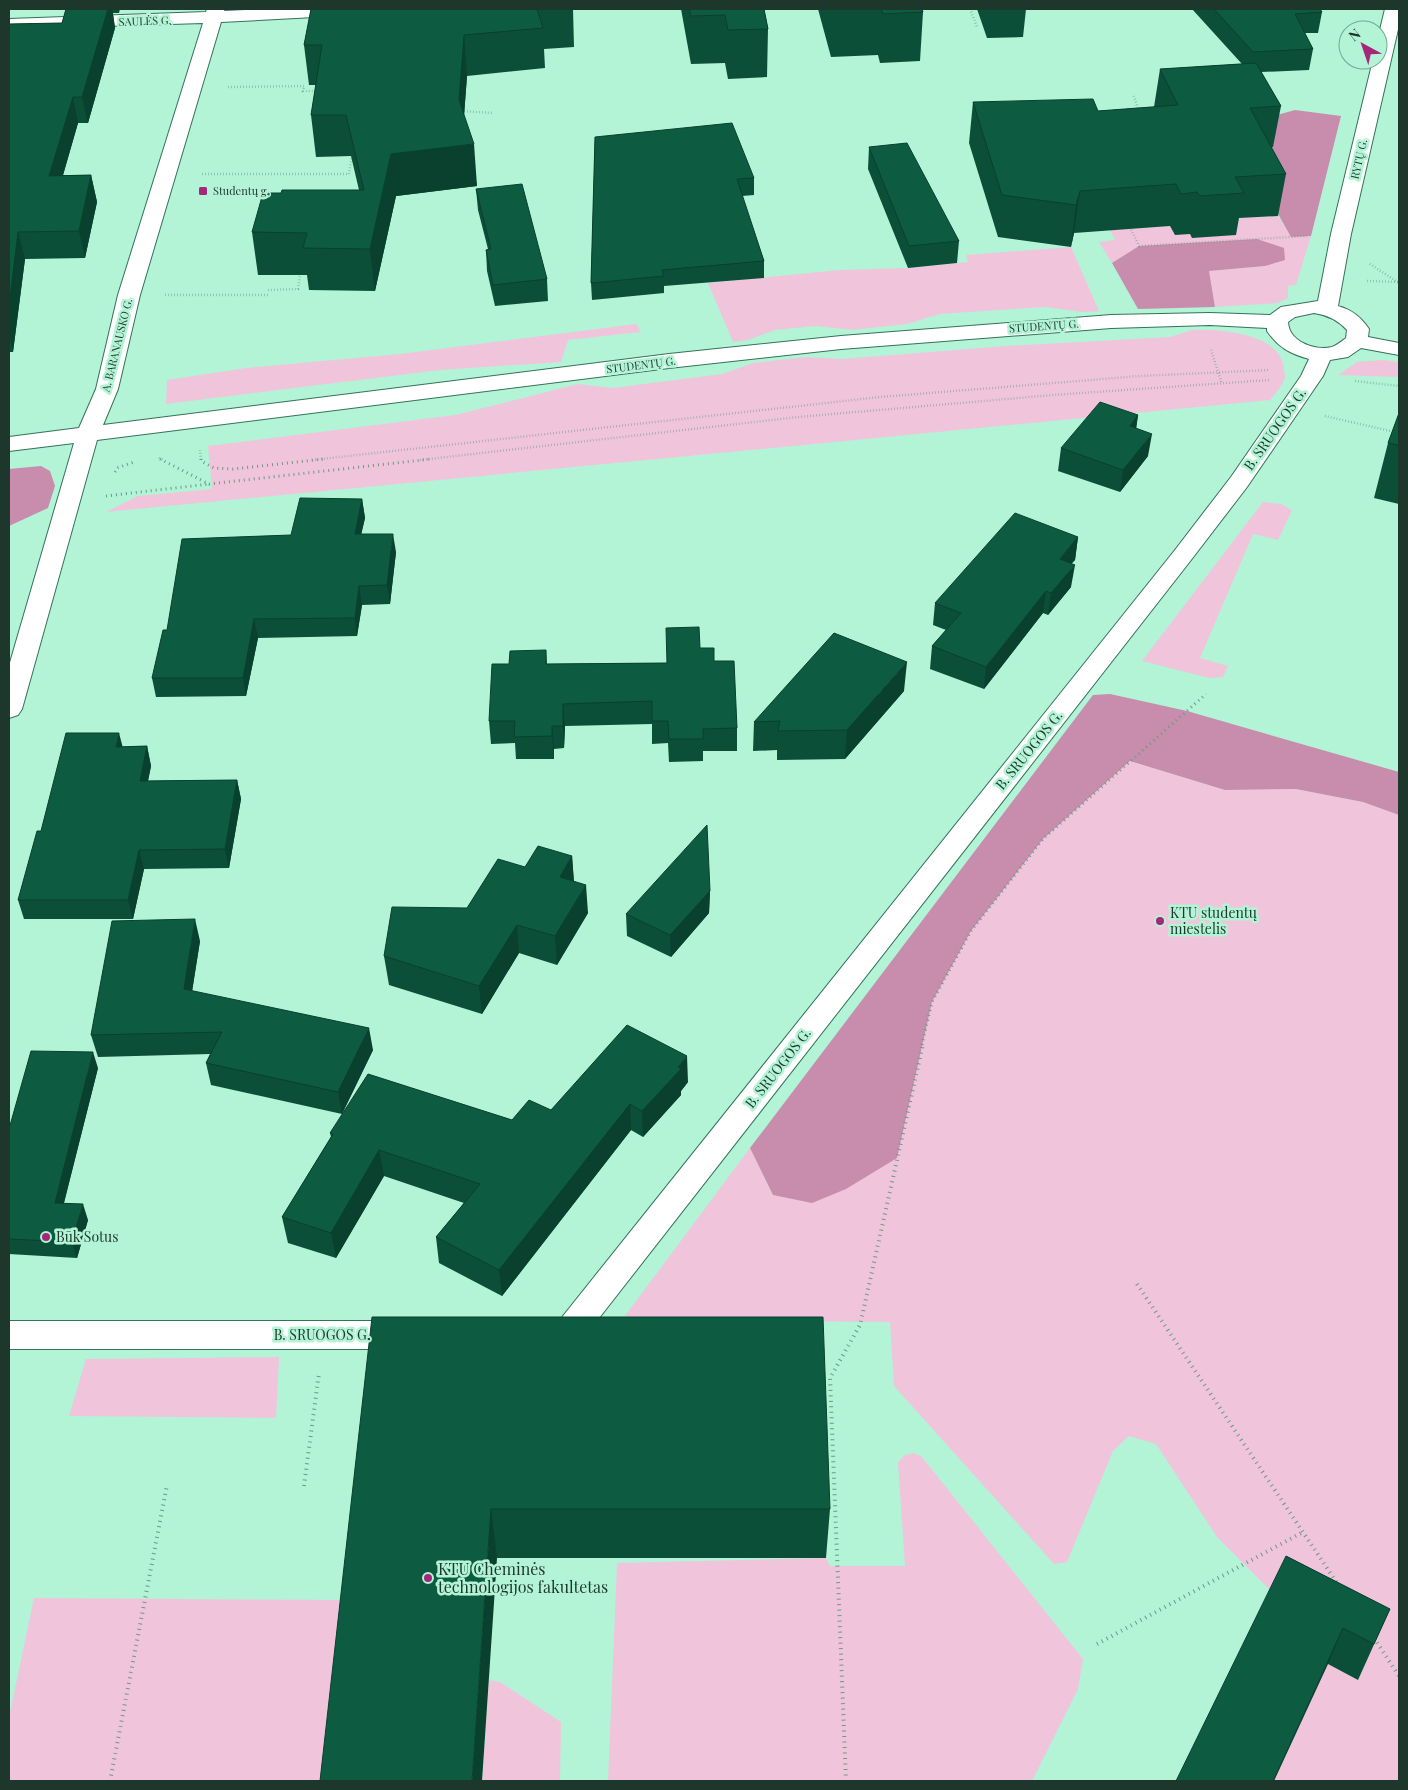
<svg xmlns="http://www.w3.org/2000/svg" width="1408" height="1790" font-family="'Playfair Display',serif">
  <rect width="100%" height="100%" fill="#b3f3d6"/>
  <!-- green -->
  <path fill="#f0c5dc" d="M 1225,215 L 1257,217 L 1278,216 L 1291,237 L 1311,236 L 1296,285 L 1288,286 L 1288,298 L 1278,303 L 1215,307 L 1209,271 L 1265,266 L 1139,246 L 1112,263 L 1099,242 L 1115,240 L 1110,230 L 1170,226 L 1175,235 Z
    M 1071,247 L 1099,311 L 1082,312 L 1045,307 L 940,314 L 907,324 L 852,330 L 816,326 L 775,330 L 748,340 L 733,342 L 708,283 L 839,270 L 908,268 L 968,262 L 966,255 Z
    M 636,324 L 641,332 L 568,340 L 561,362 L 440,370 L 166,404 L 167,380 L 246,368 L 400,354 Z
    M 1192,330 C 1220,329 1281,333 1284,369 C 1284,370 1285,376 1285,377 C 1283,385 1275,394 1270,400 L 106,512 L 138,496 L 212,489 L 208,446 L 455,415 L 578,384 L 613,388 L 722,374 L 753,363 L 806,357 L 842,359 L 1006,346 L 1170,337 Z
    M 1382,360 L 1399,362 L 1399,377 L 1338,375 L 1357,362 Z
    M 1263,502 L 1281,504 L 1292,510 L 1278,540 L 1253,534 L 1200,658 L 1228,666 L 1223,677 L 1209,678 L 1142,661 Z
    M 1130,761 L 1225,790 L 1296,789 L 1363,802 L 1399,815 L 1399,1781 L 1274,1781 L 1272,1592 L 1217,1537 L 1156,1444 L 1129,1436 L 1113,1451 L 1067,1562 L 1054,1564 L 894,1386 L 890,1322 L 622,1320 L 750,1148 L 773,1195 L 897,1158 L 932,1002 L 971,931 L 1043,839 Z
    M 279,1357 L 276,1418 L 69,1416 L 86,1359 Z
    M 914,1453 L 922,1457 L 1083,1659 L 1078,1689 L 1032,1781 L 608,1781 L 617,1563 L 826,1558 L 830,1566 L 905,1566 L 898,1462 L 905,1455 Z
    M 34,1598 L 348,1600 L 338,1781 L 9,1781 L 9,1717 Z
    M 489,1680 L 500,1682 L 561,1722 L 560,1781 L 482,1781 Z"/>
  <!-- forest -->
  <path fill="#c88cad" d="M 1295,110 L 1341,116 L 1311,236 L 1291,237 L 1265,191 L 1263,119 Z
    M 1257,239 L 1284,248 L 1285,260 L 1265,266 L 1209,271 L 1215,307 L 1138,309 L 1112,263 L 1139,246 Z
    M 41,466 L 50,471 L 55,486 L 48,508 L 9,526 L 9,469 Z
    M 1110,694 L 1187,711 L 1399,772 L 1399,815 L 1363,802 L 1296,789 L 1225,790 L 1130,761 L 1043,839 L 971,931 L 932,1002 L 897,1158 L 846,1189 L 812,1203 L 773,1195 L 750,1148 L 1093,695 Z"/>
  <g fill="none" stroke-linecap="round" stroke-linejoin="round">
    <defs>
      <path id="minor" d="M 207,9 L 225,9 L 224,11 L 270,9 L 380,9 L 377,13 L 371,14 L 221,22 L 140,295 L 118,389 L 103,425 L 669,354 L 841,336 L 1111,315 L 1210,313 L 1270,315 L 1281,307 L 1318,301 L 1331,234 L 1373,60 L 1378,60 L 1378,38 L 1385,9 L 1399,9 L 1399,25 L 1351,234 L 1338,306 C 1352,310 1361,317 1369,329 L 1368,337 L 1399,343 L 1399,355 L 1361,348 L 1348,357 L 1330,360 L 1323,376 L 1247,487 L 1191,560 L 578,1345 C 565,1350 554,1350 541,1345 L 536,1335 L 541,1325 L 559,1321 L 1175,550 L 1231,477 L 1301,376 L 1309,359 C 1290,354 1278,347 1267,331 L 1267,328 L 1210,325 L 1111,328 L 841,349 L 669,368 L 97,440 L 22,709 L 18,715 L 9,718 L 9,666 L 74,443 L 9,451 L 9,437 L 79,428 L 96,389 L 118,295 L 203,23 L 9,29 L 9,19 L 206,12 ZM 1314,313 C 1327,315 1338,320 1347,330 L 1346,338 C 1342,341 1337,345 1332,347 C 1315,351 1289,342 1288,322 L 1295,317 Z
        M 9,1321 L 406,1321 L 417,1325 L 422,1335 L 417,1345 L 406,1349 L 9,1349 Z"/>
    </defs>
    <!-- minor casing -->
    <use href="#minor" stroke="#34725a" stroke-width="2"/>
    <!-- path-far2 -->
    <path stroke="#6c9a86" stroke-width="2.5" stroke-dasharray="0.5 2.5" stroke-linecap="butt" d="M 970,9 L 977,27
      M 228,87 L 304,86 L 303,91 L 318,91
      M 1134,96 L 1139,112
      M 461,111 L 493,113
      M 202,174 L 349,174 L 352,156
      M 1130,227 L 1139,246 L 1307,236
      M 1370,264 L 1399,283
      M 1367,281 L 1398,282
      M 268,290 L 298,289 L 300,275
      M 165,295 L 268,295
      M 1211,350 L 1222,384
      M 1355,381 L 1399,386
      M 1325,416 L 1399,433
      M 200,450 L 201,460
      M 159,458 L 163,460
      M 312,460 L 880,397 L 1140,376 L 1270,370
      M 420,460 L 798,417 L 1053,395 L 1269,380"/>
    <!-- path-far1 -->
    <path stroke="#6c9a86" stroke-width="3" stroke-dasharray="1 4" stroke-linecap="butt" d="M 160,459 L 209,484 L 431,459
      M 201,459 L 201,461 L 214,468 L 233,469 L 324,459
      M 115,472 L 117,468 L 134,462
      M 106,496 L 209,484
      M 922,1045 L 932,1002 L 971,931 L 1043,839 L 1206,694"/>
    <!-- path -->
    <path stroke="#6c9a86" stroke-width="4" stroke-dasharray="1 4.5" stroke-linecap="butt" d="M 1137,1284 L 1337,1583
      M 304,1486 L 319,1373
      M 1374,1638 L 1399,1676
      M 1097,1644 L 1303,1532
      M 110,1781 L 167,1485
      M 846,1781 L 830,1378 L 860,1325 L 923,1044"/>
    <!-- minor -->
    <use href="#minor" fill="#fff" fill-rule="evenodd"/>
  </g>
  <!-- wall -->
  <path fill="#0b4f39" d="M 66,9 L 120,9 L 119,13 L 113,13 L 115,28 L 88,123 L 78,123 L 63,175 L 91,175 L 97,202 L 85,258 L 25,259 L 13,352 L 9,352 L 9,24 L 62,23 Z
    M 311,9 L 573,9 L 574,47 L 544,49 L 545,68 L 467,76 L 464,116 L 477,186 L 396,196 L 375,291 L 309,290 L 307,275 L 258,275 L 252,232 L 281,193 L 359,190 L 351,156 L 316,157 L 311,115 L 316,85 L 309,85 L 304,45 Z
    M 681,9 L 764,9 L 768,29 L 767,77 L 728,79 L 725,63 L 691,64 Z
    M 818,9 L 922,9 L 923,12 L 920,61 L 880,63 L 878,55 L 831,57 Z
    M 977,9 L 1026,9 L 1023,37 L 987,38 Z
    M 1192,9 L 1320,9 L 1322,12 L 1318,33 L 1305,33 L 1313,49 L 1309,70 L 1261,72 L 1281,106 L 1273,147 L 1271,147 L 1286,174 L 1278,216 L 1239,218 L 1236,235 L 1192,238 L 1190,234 L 1175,235 L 1170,226 L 1074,233 L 1071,247 L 998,237 L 969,143 L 973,102 L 1098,111 L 1154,107 L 1160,69 L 1242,64 Z
    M 595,137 L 754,178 L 754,195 L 742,196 L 764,261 L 764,278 L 664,286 L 664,293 L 592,300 L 591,283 Z
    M 869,147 L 959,241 L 957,263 L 908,268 L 868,169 Z
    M 476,189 L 547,279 L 548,301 L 495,306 L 487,271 L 486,250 L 488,249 L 478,210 Z
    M 1399,413 L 1399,504 L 1374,498 L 1388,443 Z
    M 1138,415 L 1136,428 L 1148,456 L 1120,492 L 1058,471 L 1061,448 Z
    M 362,499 L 365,518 L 361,534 L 396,552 L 390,604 L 362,605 L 357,636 L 258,638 L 246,696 L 156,697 L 152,678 L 291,535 Z
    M 1078,537 L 1075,560 L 1071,563 L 1071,587 L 1048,615 L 1043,613 L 984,689 L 930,669 L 932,646 L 946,630 L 933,625 L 935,603 Z
    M 700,648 L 714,661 L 737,728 L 737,751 L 703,751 L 703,761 L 669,762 L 668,743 L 652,744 L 652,724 L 565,726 L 564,748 L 554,749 L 554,759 L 516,759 L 515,743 L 491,744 L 489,721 L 546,650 L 547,664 L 666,663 Z
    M 904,691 L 845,759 L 777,760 L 777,750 L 753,751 L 754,722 Z
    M 147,746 L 151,766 L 148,781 L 237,780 L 241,799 L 229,868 L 144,869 L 133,919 L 24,919 L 18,900 L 41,831 L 122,747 Z
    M 572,856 L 574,881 L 588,913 L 557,965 L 519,953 L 482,1014 L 389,985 L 384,956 L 467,908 L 525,867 Z
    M 710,891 L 709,913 L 671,957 L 627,936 L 626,914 Z
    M 200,941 L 192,991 L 373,1050 L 342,1114 L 211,1085 L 206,1063 L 210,1054 L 98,1057 L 91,1035 Z
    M 98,1068 L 64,1203 L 88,1220 L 77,1258 L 9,1254 L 9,1129 Z
    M 688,1082 L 681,1091 L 681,1095 L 643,1137 L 631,1130 L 502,1296 L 439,1263 L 436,1237 L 464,1203 L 384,1176 L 336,1258 L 288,1243 L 282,1217 L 331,1137 L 330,1133 L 512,1120 L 551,1110 Z
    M 372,1317 L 830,1509 L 826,1558 L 497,1558 Z
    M 1286,1556 L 1390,1609 L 1358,1680 L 1328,1664 Z"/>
  <!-- shaded-wall -->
  <path fill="#09402e" d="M 108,9 L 112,9 L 115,28 L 88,123 L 82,97 Z
    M 464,35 L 467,76 L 462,141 L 459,100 Z
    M 73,97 L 78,123 L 55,203 L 49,176 Z
    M 474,144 L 477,186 L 396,196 L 375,291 L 370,249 L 391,154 Z
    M 91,175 L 97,202 L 85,258 L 79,231 Z
    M 1080,191 L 1074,233 L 1071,247 L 1076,205 Z
    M 18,232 L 25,259 L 13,352 L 9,333 L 9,307 Z
    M 1138,415 L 1135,437 L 1130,426 Z
    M 1152,434 L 1148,456 L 1120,492 L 1123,470 Z
    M 362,499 L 365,518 L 357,553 L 355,534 Z
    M 393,534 L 396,552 L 390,604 L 387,585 Z
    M 1078,537 L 1075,560 L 1056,581 L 1060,559 Z
    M 1075,565 L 1071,587 L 1048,615 L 1051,593 Z
    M 359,586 L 362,605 L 357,636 L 355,618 Z
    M 1046,591 L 1043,613 L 984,689 L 986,667 Z
    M 254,619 L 258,638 L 246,696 L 243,678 Z
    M 907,662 L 904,691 L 845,759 L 847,730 Z
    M 563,704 L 565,726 L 564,748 L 563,726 Z
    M 552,726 L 554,749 L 554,759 L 552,736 Z
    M 119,733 L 124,752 L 116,747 Z
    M 147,746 L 151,766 L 144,800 L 140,781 Z
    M 237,780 L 241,799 L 229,868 L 225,849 Z
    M 139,850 L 144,869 L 133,919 L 128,900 Z
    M 572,856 L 574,885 L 560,877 Z
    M 586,885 L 588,913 L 557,965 L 555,936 Z
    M 710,891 L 709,913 L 671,957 L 670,935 Z
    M 195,919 L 200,941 L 189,1011 L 184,989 Z
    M 517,925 L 519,953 L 482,1014 L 479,986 Z
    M 369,1028 L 373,1050 L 342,1114 L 338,1092 Z
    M 93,1052 L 98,1068 L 60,1218 L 55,1203 Z
    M 687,1056 L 688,1082 L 681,1091 L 681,1095 L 643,1137 L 642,1111 Z
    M 630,1104 L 631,1130 L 502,1296 L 499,1270 Z
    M 379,1150 L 384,1176 L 336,1258 L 331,1233 Z
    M 83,1204 L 88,1220 L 77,1258 L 72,1242 Z
    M 491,1509 L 497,1558 L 482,1781 L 472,1781 Z
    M 1343,1628 L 1328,1664 L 1274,1781 L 1273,1781 Z"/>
  <!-- building -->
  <path fill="#0d5c42" stroke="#09402e" d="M 66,9 L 108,9 L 82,97 L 73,97 L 49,176 L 91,175 L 79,231 L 18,232 L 9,307 L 9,24 L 62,23 Z
    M 311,9 L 537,9 L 543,28 L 464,35 L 459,100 L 474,144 L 391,154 L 370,249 L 303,248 L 307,233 L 252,232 L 263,193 L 281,193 L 282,190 L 364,190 L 346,115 L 311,115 L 322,45 L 304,45 Z
    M 689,9 L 764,9 L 768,29 L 728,30 L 725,15 L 691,16 Z
    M 881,9 L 922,9 L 923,12 L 883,14 Z
    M 1214,9 L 1320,9 L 1322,12 L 1295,14 L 1313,49 L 1253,52 Z
    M 1256,63 L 1281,106 L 1250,108 L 1286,174 L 1235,177 L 1244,193 L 1200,196 L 1197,192 L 1181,194 L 1176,184 L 1080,191 L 1076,205 L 1002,195 L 973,102 L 1093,99 L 1098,111 L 1178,105 L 1160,69 Z
    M 732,123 L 754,178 L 737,179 L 764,261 L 662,270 L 664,276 L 591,283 L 595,137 Z
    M 907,143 L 959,241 L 909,246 L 869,147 Z
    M 522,184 L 547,279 L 493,285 L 486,250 L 491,249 L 476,189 Z
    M 1100,402 L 1138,415 L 1130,426 L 1152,434 L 1123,470 L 1061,448 Z
    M 1399,413 L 1399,445 L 1388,443 Z
    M 300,498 L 362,499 L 355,534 L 393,534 L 387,585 L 359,586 L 355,618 L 254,619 L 243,678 L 152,678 L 163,630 L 167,630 L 182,539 L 291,535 Z
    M 1015,513 L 1078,537 L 1060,559 L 1075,565 L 1051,593 L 1046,591 L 986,667 L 932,646 L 961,613 L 935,603 Z
    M 699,627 L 700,648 L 714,648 L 714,661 L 734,661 L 737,728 L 703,729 L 703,739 L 669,739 L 668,721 L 652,721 L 652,701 L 563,704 L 563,726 L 552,726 L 552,736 L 514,737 L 515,721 L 489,721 L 492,664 L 509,664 L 510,651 L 546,650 L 546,664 L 667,663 L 666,628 Z
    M 834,633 L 907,662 L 847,730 L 778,731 L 780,721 L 754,722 Z
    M 66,733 L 119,733 L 116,747 L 147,746 L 140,781 L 237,780 L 225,849 L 139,850 L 128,900 L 18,900 L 37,831 L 41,831 Z
    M 707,825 L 710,891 L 670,935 L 626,914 Z
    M 538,846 L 572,856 L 560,877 L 586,885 L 555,936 L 517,925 L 479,986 L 384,956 L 392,907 L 467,908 L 498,859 L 525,867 Z
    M 195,919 L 184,989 L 369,1028 L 338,1092 L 206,1063 L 222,1032 L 91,1035 L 112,921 Z
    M 627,1025 L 687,1056 L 678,1067 L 681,1069 L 642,1111 L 630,1104 L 499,1270 L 436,1237 L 480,1184 L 379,1150 L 331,1233 L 282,1217 L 333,1134 L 330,1133 L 368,1074 L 512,1120 L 529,1100 L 551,1110 Z
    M 31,1051 L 93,1052 L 55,1203 L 83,1204 L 72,1242 L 9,1239 L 9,1129 Z
    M 372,1317 L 823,1317 L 830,1509 L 491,1509 L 472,1781 L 320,1781 Z
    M 1286,1556 L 1390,1609 L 1374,1644 L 1343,1628 L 1273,1781 L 1176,1781 Z"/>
  <!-- markers -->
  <g fill="#a4277a" stroke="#b3f3d6" stroke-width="2">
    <rect x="198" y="186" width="10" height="10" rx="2.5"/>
    <circle cx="1160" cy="921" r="5"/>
    <circle cx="46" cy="1237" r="5"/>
    <circle cx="428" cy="1578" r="5"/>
  </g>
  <g text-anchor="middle" stroke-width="5" stroke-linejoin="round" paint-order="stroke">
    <!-- far-street labels -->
    <g font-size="11" fill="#1d372c" stroke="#b3f3d6">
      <text transform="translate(145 21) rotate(-2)" y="4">SAULĖS G.</text>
      <text transform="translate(1359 159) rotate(-77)" y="4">RYTŲ G.</text>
      <text transform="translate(1044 326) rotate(-4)" y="4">STUDENTŲ G.</text>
      <text transform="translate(117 345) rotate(-76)" y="4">A. BARANAUSKO G.</text>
      <text transform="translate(641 365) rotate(-7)" y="4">STUDENTŲ G.</text>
    </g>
    <!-- far-poi labels -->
    <g font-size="11" fill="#1d372c" stroke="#b3f3d6" text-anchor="start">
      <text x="213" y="195">Studentų g.</text>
    </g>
    <!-- street labels -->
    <g font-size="14" fill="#1d372c" stroke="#b3f3d6">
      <text transform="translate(1275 429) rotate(-55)" y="5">B. SRUOGOS G.</text>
      <text transform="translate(1029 750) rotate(-51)" y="5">B. SRUOGOS G.</text>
      <text transform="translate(778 1068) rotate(-52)" y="5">B. SRUOGOS G.</text>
      <text x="322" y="1340">B. SRUOGOS G.</text>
    </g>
    <!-- poi labels -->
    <g font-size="14" fill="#1d372c" stroke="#b3f3d6" text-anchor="start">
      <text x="1170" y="918">KTU studentų<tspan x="1170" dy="16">miestelis</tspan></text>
      <text x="56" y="1242">Būk Sotus</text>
    </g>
    <!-- near-poi labels -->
    <g font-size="16" fill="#1d372c" stroke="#b3f3d6" text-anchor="start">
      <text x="438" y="1575">KTU Cheminės<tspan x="438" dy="18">technologijos fakultetas</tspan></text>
    </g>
  </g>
  <!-- border -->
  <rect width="1408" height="1790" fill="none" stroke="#1d372c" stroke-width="20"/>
  <!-- north arrow -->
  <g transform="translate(1363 45) rotate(320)"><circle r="24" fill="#b3f3d6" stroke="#77a892"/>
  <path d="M0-4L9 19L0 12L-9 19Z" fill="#a4277a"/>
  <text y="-8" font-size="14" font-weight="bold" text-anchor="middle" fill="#1d372c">N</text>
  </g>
</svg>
